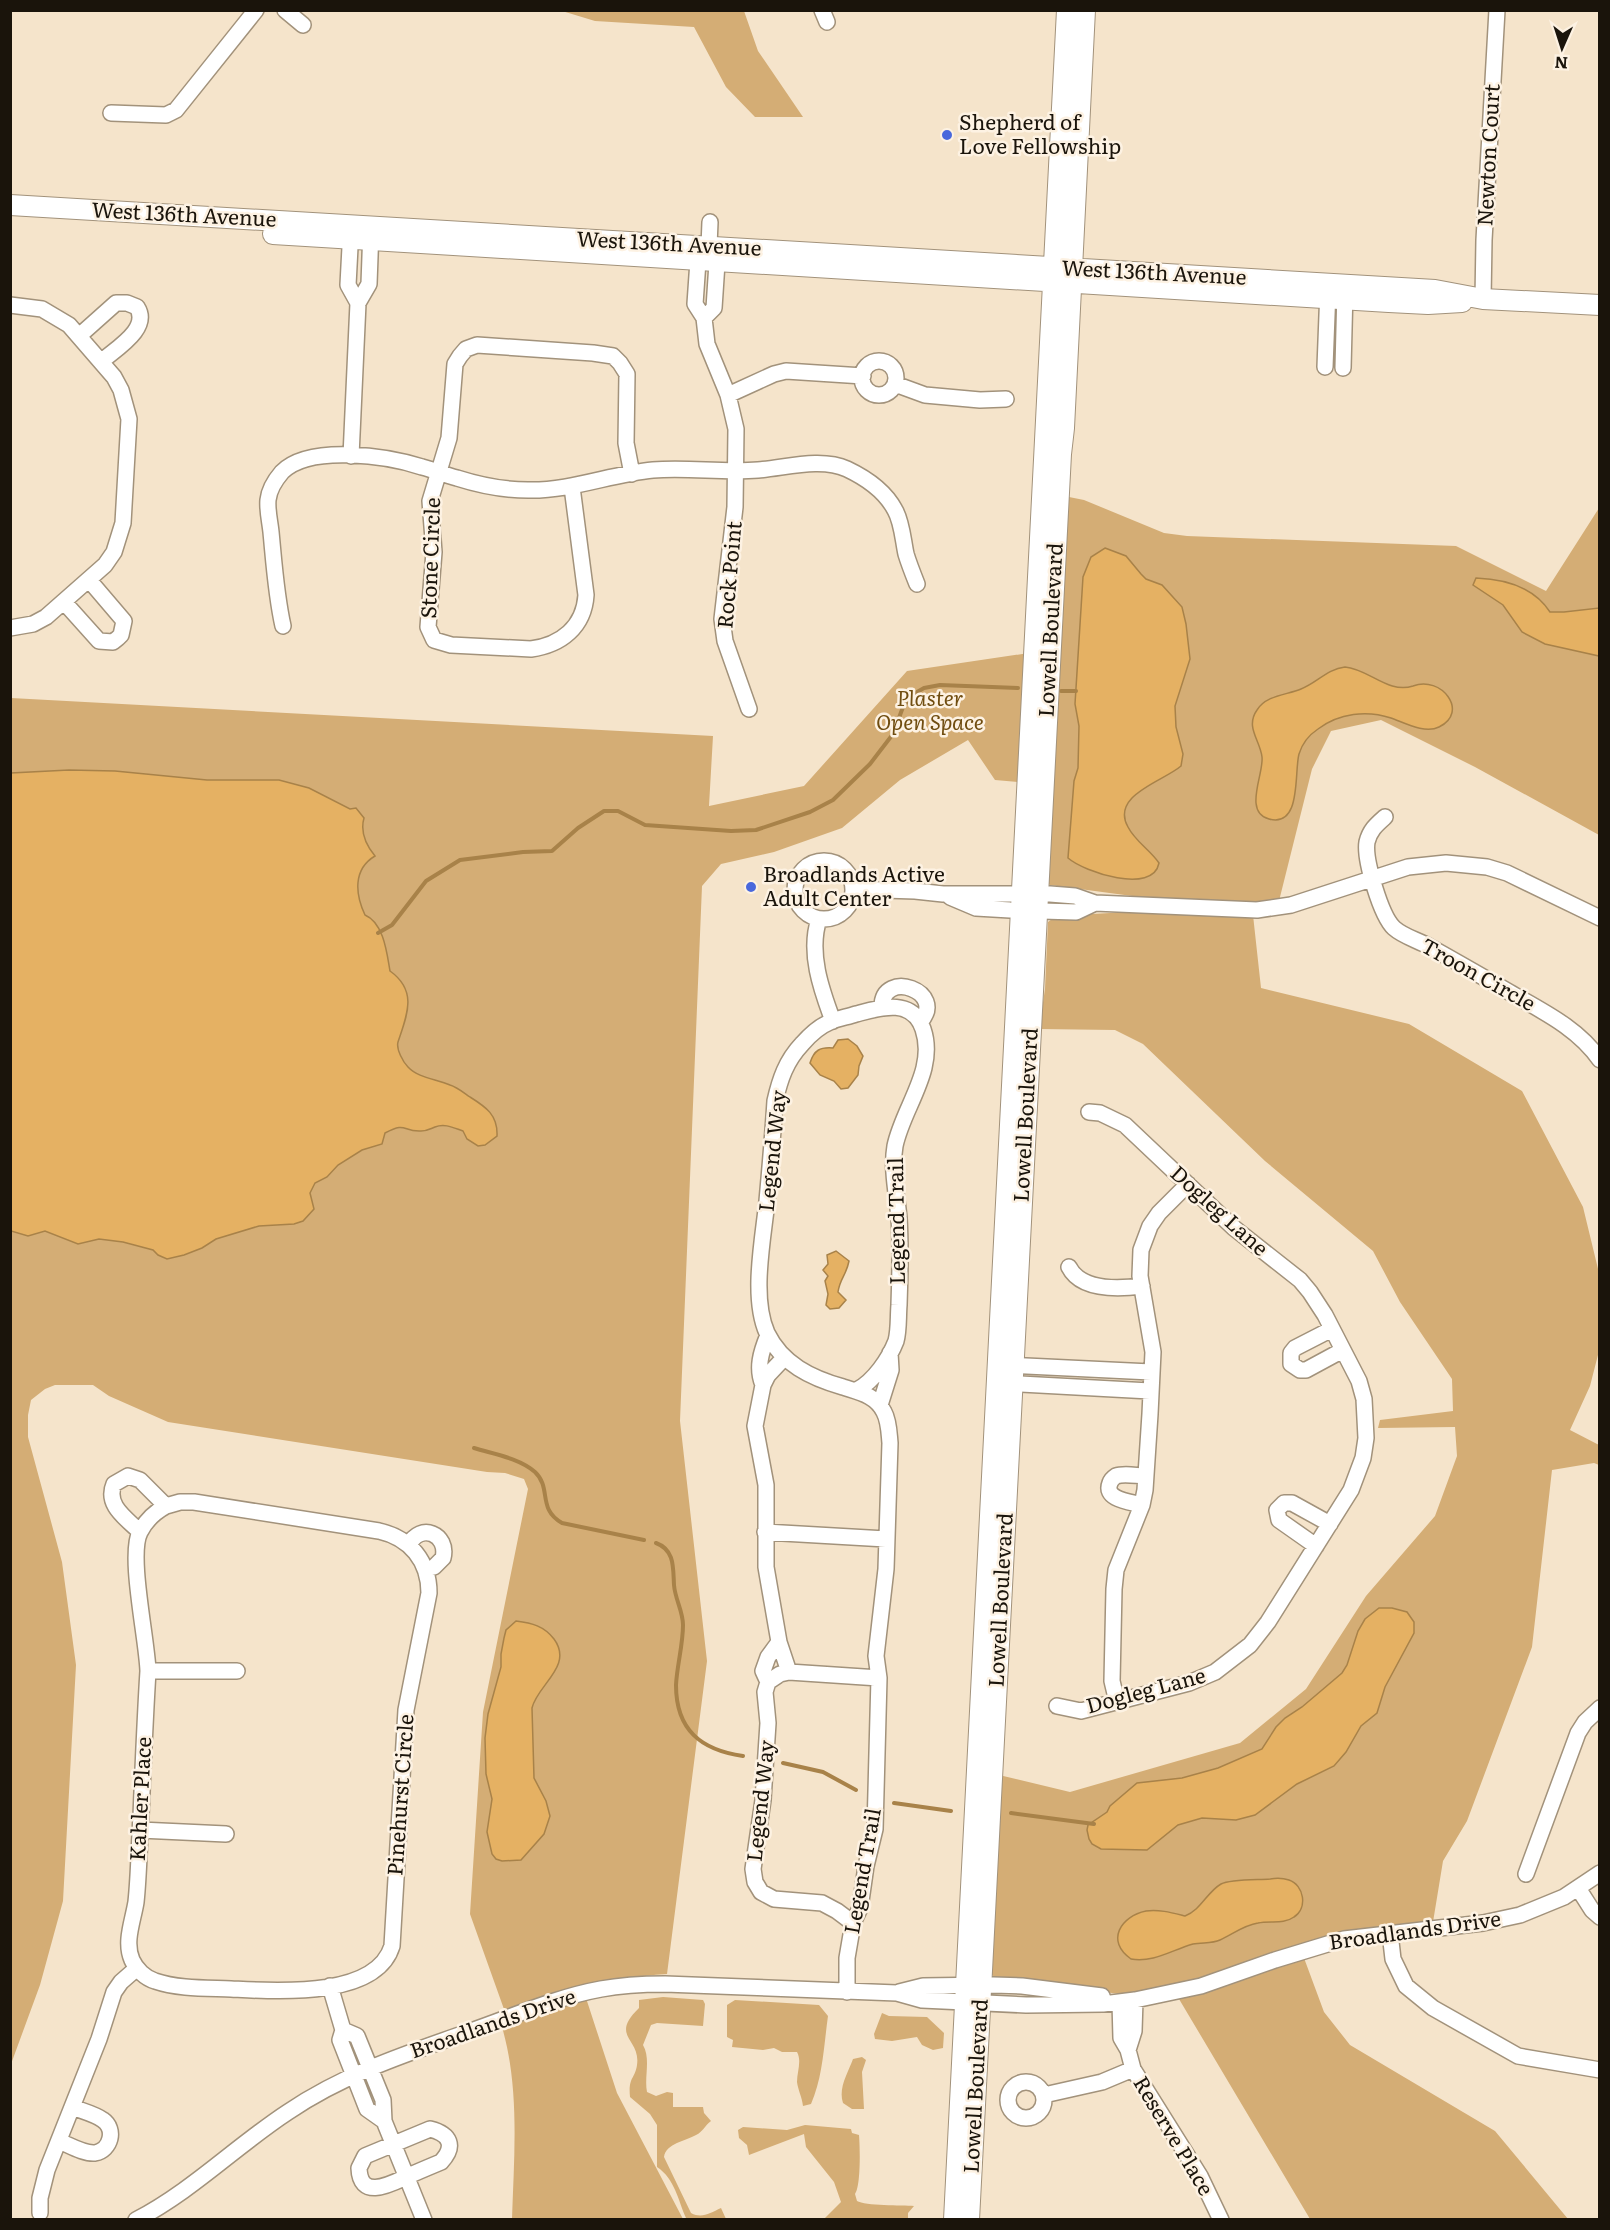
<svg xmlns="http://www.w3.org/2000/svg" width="1610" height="2230" font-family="Literata,serif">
  <rect width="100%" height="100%" fill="#f5e4cb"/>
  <!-- green -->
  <path fill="#d4ad75" d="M 562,11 L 744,11 L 758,51 L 803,117 L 755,117 L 726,87 L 694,27 L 595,21 Z
    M 1064,496 L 1084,500 L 1164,533 L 1187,536 L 1456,546 L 1546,591 L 1599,508 L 1599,835 L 1475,767 L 1381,720 L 1331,731 L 1312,769 L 1279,901 L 1245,903 L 1147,898 L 1050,885 L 1046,882 Z
    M 1029,653 L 1019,782 L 995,780 L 968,740 L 900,780 L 842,828 L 774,852 L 721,864 L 702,886 L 680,1421 L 707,1661 L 667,1974 C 606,1978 562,1993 505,2012 L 470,1914 L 483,1712 L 528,1489 L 524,1479 L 505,1473 L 487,1472 L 168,1422 L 109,1396 L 93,1385 L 55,1385 L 45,1389 L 31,1400 L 28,1415 L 28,1437 L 62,1562 L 76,1665 L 63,1901 L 40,1985 L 11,2064 L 11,698 L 713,736 L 709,806 L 804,786 L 907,671 Z
    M 1146,911 L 1253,915 L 1261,988 L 1409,1024 L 1522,1091 L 1583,1207 L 1599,1273 L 1599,1351 L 1590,1386 L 1570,1430 L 1599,1445 L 1599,1465 L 1594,1463 L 1552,1470 L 1532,1647 L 1467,1821 L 1443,1861 L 1433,1922 L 1243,1965 L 1164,1990 L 1121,1994 L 998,1980 L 991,1974 L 999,1775 L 1070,1792 L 1240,1743 L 1306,1689 L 1366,1596 L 1435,1516 L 1457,1456 L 1455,1427 L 1378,1428 L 1380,1420 L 1453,1411 L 1452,1379 L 1400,1302 L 1373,1251 L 1265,1161 L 1143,1044 L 1115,1030 L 1039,1029 L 1045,989 L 1048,922 L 1056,916 Z
    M 1304,1958 L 1324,2012 L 1350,2045 L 1495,2131 L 1568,2219 L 1310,2219 L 1179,1999 Z
    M 663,1997 L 703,2000 L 705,2004 L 703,2026 L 657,2023 L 651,2025 L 643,2045 C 651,2059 644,2077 647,2092 L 656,2096 L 667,2092 L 673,2093 L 673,2107 L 703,2107 L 704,2113 L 711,2121 C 705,2125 703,2132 696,2135 C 686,2141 666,2143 664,2157 L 691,2213 C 702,2219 710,2213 721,2208 L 726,2219 L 686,2218 C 678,2200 675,2179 657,2167 L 657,2125 L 650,2114 L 630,2097 C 628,2077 635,2079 637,2065 C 641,2038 609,2037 639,2008 L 639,2000 Z
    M 586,1998 L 617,2093 L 683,2219 L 512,2219 C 514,2156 520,2089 502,2027 Z
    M 735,2000 L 819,2005 L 828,2016 C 824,2044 823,2077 811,2104 L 803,2106 C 802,2097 798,2090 797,2082 C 797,2072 802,2061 797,2052 L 782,2052 L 774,2048 L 763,2050 L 732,2047 L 733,2040 L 727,2037 L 727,2005 Z
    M 882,2013 L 889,2016 L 927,2017 L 944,2033 L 943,2048 L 933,2050 L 922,2045 L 917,2037 L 892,2041 L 875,2039 L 874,2034 Z
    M 862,2057 L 866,2060 L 862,2072 L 864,2109 L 852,2109 L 843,2103 C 838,2088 848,2073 853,2059 Z
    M 805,2125 L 851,2129 L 852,2133 L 859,2135 C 860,2146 861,2186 855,2194 L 857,2201 C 865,2206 902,2205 914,2206 L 908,2213 L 908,2219 L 824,2219 L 841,2202 L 834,2182 L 806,2147 L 804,2134 L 749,2155 L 747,2145 L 739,2138 L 738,2130 L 743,2127 L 787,2130 Z"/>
  <!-- water -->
  <path fill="#e5b163" stroke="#a88249" stroke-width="1.5" d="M 1105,548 L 1126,556 L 1141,574 L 1146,579 L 1162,585 L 1182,607 L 1186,624 L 1190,659 L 1175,706 L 1176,727 L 1183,754 L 1181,766 C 1164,781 1110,795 1128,827 C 1135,841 1150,850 1159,863 C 1153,895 1084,872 1068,858 L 1074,781 L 1078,768 L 1079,726 L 1075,704 L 1083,577 L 1091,557 Z
    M 1476,578 C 1504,579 1534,587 1550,612 L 1564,612 L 1599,608 L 1599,656 L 1545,644 L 1522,632 L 1503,605 L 1473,585 Z
    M 1345,667 C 1369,669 1388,694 1413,686 C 1441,675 1470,712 1439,727 C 1425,734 1405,723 1391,718 C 1367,710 1339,713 1318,729 C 1309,735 1302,744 1299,754 C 1294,772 1302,828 1269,819 C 1243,812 1264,774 1262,757 C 1260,740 1245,727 1257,710 C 1266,695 1287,695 1301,689 C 1317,683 1327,669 1345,667 Z
    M 69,770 L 115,771 L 207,780 L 279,780 L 309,788 L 350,809 L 356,808 L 364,818 C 360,832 366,845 375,856 C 353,869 355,894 365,915 C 384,923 387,954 390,971 C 418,991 407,1015 398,1042 C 396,1049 403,1062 408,1067 C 418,1078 437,1079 450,1085 C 457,1087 464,1093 470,1097 C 486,1107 498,1115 497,1136 L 485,1145 L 478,1146 L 467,1139 L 463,1131 C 454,1128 445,1123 435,1127 C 430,1129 427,1131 421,1131 C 402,1132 407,1121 385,1133 L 382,1144 L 362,1150 L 338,1165 L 327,1177 L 315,1183 L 310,1193 L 314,1209 L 303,1221 L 294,1224 L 259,1226 L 216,1239 L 202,1248 L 184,1255 L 167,1259 L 158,1255 L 153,1250 L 123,1242 L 99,1239 L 78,1244 L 45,1231 L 28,1236 L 11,1231 L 11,773 Z
    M 848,1039 L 857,1046 L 863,1056 L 859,1066 L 858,1075 L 848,1088 L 841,1089 L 834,1081 L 820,1075 L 810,1063 C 814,1050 820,1047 833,1048 L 838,1040 Z
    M 836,1251 L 849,1261 C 846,1276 840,1278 838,1292 L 846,1300 L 839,1308 L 830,1309 L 826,1305 L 828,1294 L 825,1281 L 828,1276 L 823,1270 L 828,1264 L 827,1255 Z
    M 1379,1608 L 1392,1608 L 1407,1612 L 1414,1622 L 1414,1633 L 1385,1687 L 1377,1713 L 1361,1726 L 1346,1752 L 1334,1766 L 1297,1784 L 1255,1815 L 1236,1820 L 1202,1818 L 1178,1825 L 1147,1850 L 1101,1849 L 1092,1844 L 1089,1839 L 1087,1830 L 1088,1825 L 1107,1812 L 1110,1806 L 1137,1783 L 1182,1778 L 1218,1768 L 1262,1749 L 1276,1727 L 1285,1718 L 1302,1707 L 1342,1673 L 1347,1665 L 1358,1631 L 1365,1619 Z
    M 516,1621 C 532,1623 544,1626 554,1639 C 574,1666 537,1685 532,1708 L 534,1778 L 546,1801 L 550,1816 L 544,1834 L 521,1860 L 502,1861 L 496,1859 L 492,1854 L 487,1832 L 492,1799 L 486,1774 L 485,1738 L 488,1714 L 501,1667 L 501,1654 L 504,1638 L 506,1630 Z
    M 1270,1879 C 1276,1878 1283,1878 1289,1880 C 1304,1885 1308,1908 1294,1917 C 1283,1925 1270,1920 1258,1923 C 1244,1925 1233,1934 1220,1940 C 1212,1944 1202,1942 1193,1944 C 1172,1950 1153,1963 1131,1959 C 1105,1941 1121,1916 1146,1911 C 1159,1909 1173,1913 1185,1916 C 1201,1910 1207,1892 1221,1884 C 1231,1879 1258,1880 1270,1879 Z"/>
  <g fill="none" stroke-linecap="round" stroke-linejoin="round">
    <!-- stream -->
    <path stroke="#a88249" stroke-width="4" d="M 1061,691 L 1076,691
      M 378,933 L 392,925 L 426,881 L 460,860 L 523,852 L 552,851 L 578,828 L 604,811 L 618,811 L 645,825 L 731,831 L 756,830 L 810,812 L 833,800 L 870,764 L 893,734 L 903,707 L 912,695 L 924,688 L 940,685 L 1018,688
      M 474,1448 C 493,1454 519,1458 535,1472 C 552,1488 537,1509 562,1523 L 644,1540
      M 656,1543 C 675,1550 673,1568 674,1585 C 675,1599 683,1611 683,1625 C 683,1645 677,1665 676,1685 C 676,1730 701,1750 743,1756
      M 783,1763 L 823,1772 L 856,1790
      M 894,1803 L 951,1811
      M 1011,1813 L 1094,1824"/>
    <defs>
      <path id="minor" d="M 285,10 L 303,25
        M 822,10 L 827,22
        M 111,113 L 166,115 L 176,110 L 256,10
        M 351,228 L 348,285 L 358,303
        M 709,246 L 710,222
        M 705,251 L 698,261 L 695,304 L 704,318 L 707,344 L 728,395 L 736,429 L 735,507 L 722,619 L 725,641 L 749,709
        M 1483,299 L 1484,240 L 1497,10
        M 10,305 L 42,309 L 69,325 L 114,377 L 121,390 L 129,419 L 123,523 L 114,552 L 105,565 L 46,617 L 33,624 L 10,628
        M 704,318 L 714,308 L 717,263 L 711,252
        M 79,336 L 116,303 L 127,303 L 137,307 C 151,329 115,349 101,362
        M862 378a17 17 0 1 1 34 0a17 17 0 1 1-34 0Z
        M 1325,367 L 1328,289
        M 1343,368 L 1345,290
        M 895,384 L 925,395 L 980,400 L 1006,399
        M 728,395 L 774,374 L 786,371 L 863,376
        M 351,456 L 358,303 L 369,284 L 371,229
        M 572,487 L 586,595 C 584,627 561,645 531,649 L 451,645 L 434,640 L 428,627 L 434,552 L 430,501 L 449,438 L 455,364 L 460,356 L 466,349 L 477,345 L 593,353 L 613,356 L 620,363 L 627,374 L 626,443 L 632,474
        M 64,602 L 99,641 L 113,642 L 118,638 L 121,635 L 124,621 L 89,580
        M 283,626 C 276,595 274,563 271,532 C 270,522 267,510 268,500 C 269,490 276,479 282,472 C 310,444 388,456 422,467 C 434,470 445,475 457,478 C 479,485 505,490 528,490 C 571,491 611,474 653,470 C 688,467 723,473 758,470 C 785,468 821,457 847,469 C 866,478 885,491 895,510 C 902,522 903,540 906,554 C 909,564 913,574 917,584
        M 1385,817 C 1376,825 1370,830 1367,842 C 1364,859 1381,916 1394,928 C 1404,937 1418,940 1430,947 C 1457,962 1483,977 1509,992 C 1542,1011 1578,1028 1600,1060
        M795 890a29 29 0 1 1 58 0a29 29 0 1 1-58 0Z
        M 853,889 L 915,891 L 943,894 L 1050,894 L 1075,896 L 1095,903 L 1257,910 L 1291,905 L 1408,867 L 1446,863 L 1487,867 L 1507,873 L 1600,918
        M 950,897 L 976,908 L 1010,910 L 1076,912 L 1095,903
        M 819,919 C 808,952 821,989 833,1021
        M 882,1007 C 882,968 948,992 920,1022
        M 1069,1267 C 1081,1291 1119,1289 1142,1286
        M 1332,1329 L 1295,1348 L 1291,1353 L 1291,1364 L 1300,1370 L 1306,1370 L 1343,1350
        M 768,1335 C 761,1352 756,1368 763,1385 L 768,1375 L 784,1358
        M 1004,1365 L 1151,1372
        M 1003,1383 L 1150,1391
        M 763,1385 L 755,1426 L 766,1485 L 766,1567 L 779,1642 L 789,1672
        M 880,1405 L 891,1370 L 890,1353
        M 1142,1505 C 1132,1502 1103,1500 1110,1483 C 1111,1480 1113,1478 1116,1476 C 1124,1473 1137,1476 1146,1476
        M 140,1532 C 126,1518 105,1505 114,1484 L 128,1476 L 140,1480 L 166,1506 L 180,1502 L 194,1502 L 379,1531 C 410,1538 429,1561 429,1593 L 406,1710 L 392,1946 C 376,1999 274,1991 231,1989 C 207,1988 178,1989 155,1981 C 145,1978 136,1969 132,1960 C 124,1942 133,1921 136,1902 C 139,1874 139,1845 141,1816 C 143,1768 145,1719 148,1671 C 147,1639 128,1555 140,1532 C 146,1520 155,1512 166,1506
        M 765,1532 L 886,1539
        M 409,1545 C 420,1522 449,1534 443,1558 L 434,1567 L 425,1569
        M 1316,1546 L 1279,1520 L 1277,1510 L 1284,1503 L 1292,1503 L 1330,1524
        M 148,1671 L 237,1671
        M 768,1682 L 763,1671 L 768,1657 L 779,1642
        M 1117,1702 L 1112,1681 L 1114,1589 L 1116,1570 L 1142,1505 L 1145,1490 L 1150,1414 L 1153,1352 L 1140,1276 L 1141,1250 L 1150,1226 L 1159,1213 L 1188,1184
        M 1057,1706 L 1081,1711 L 1189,1683 L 1215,1672 L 1250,1645 L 1268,1622 L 1351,1490 L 1363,1458 L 1366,1438 L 1364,1399 L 1359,1381 L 1325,1315 L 1310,1292 L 1300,1280 L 1234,1228 L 1125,1125 L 1100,1113 L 1089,1112
        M 140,1830 L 226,1834
        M 1526,1874 L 1578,1733 L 1585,1722 L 1600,1708
        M 1578,1888 L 1592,1910 L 1600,1917
        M 853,1923 L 837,1911 L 822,1903 L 774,1899 L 761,1892 L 755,1882 L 753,1869 L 763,1800 L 768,1723 L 765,1692 L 768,1682 L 780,1674 L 789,1672 L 879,1678
        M 1390,1933 L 1393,1959 L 1406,1986 L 1433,2008 L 1518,2056 L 1600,2070
        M 330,1986 L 343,2030 L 340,2040 L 367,2109 L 384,2121
        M 847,1992 L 847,1958 L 853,1923 L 860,1908 L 866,1866 L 875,1829 L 879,1678 L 876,1656 L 886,1569 L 890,1443 C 889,1433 889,1421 884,1412 C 876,1395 858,1392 843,1387 C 811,1378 782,1364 767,1333 C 751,1297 763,1240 767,1201 C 770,1168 773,1134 775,1101 C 780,1079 786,1061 802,1044 C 809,1036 820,1026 830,1022 C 838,1018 848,1017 856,1014 C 879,1008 912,997 923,1029 C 937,1070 903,1107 895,1146 C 891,1169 897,1195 899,1218 C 901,1247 900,1276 899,1305 C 898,1317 899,1330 896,1341 C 889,1359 874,1381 857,1390
        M 899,1992 L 923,1986 L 993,1985 L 1022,1986 L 1102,1996
        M 1120,2002 L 1121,2038 L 1128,2050 L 1133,2069 L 1200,2176 L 1221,2220
        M 343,2030 L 357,2036 L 383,2100 L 384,2121 L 424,2220
        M 1128,2050 L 1134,2031 L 1135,2000
        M1008 2100a18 18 0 1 1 36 0a18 18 0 1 1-36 0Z
        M 1044,2095 L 1102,2082 L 1133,2069
        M 430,2129 C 450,2134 456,2146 441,2162 C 429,2167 417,2172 406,2177 C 389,2185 360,2200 359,2168 L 365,2156 Z
        M 59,2141 C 69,2145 84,2154 95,2153 C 111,2150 116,2129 103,2120 C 95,2114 82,2111 72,2107
        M 40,2213 L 40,2198 L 47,2170 L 99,2039 L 114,1992 L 121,1982 L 137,1968
        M 136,2220 C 192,2191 236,2146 288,2112 C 344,2074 408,2053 471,2031 C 514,2016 557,1997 601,1989 C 622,1985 644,1984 665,1984 L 897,1993 L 922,2000 L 1026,2005 L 1103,2004 L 1135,2000 L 1201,1986 L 1275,1960 L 1344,1939 L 1483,1923 L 1520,1915 L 1564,1897 L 1600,1873"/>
      <path id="major" d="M 10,205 L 1435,290 L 1483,299 L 1600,305
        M 273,234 L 1389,302 L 1428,304 L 1462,302
        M 954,2220 L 1067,10
        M 969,2220 L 1061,454 L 1064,428 L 1085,10"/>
    </defs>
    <!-- minor casing -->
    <use href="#minor" stroke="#a2927b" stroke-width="18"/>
    <!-- major casing -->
    <use href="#major" stroke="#a2927b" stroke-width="22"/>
    <!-- minor -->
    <use href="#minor" stroke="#fff" stroke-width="15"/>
    <!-- major -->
    <use href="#major" stroke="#fff" stroke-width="20"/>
  </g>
  <!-- markers -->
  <g fill="#4968dc" stroke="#fdf2e3" stroke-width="2">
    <circle cx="947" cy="135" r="6"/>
    <circle cx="751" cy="887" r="6"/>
  </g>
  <g text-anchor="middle" stroke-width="5" stroke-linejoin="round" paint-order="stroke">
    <!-- poi labels -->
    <g font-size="21" fill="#1a140b" stroke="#fdf2e3" text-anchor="start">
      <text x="959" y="130">Shepherd of<tspan x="959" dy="24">Love Fellowship</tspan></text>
      <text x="763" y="882">Broadlands Active<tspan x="763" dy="24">Adult Center</tspan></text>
    </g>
    <!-- street labels -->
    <g font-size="21" fill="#1a140b" stroke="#fdf2e3">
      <text transform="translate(1489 155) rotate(-87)" y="7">Newton Court</text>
      <text transform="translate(184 215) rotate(3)" y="7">West 136th Avenue</text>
      <text transform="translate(669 244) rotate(3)" y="7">West 136th Avenue</text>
      <text transform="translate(1154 273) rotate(3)" y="7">West 136th Avenue</text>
      <text transform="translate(431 558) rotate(-88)" y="7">Stone Circle</text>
      <text transform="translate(730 575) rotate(-85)" y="7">Rock Point</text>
      <text transform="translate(1051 630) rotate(-87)" y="7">Lowell Boulevard</text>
      <text transform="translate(1478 975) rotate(29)" y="7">Troon Circle</text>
      <text transform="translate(1026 1115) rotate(-87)" y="7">Lowell Boulevard</text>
      <text transform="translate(773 1151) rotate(-84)" y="7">Legend Way</text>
      <text transform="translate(1219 1211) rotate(42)" y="7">Dogleg Lane</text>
      <text transform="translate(897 1221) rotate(-91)" y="7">Legend Trail</text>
      <text transform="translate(1001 1600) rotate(-87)" y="7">Lowell Boulevard</text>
      <text transform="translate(1146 1691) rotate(-15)" y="7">Dogleg Lane</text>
      <text transform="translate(401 1795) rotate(-86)" y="7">Pinehurst Circle</text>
      <text transform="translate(141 1799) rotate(-87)" y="7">Kahler Place</text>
      <text transform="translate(761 1801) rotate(-84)" y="7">Legend Way</text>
      <text transform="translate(863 1871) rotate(-80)" y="7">Legend Trail</text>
      <text transform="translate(1415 1931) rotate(-8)" y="7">Broadlands Drive</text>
      <text transform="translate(493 2024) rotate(-19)" y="7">Broadlands Drive</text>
      <text transform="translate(976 2086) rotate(-87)" y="7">Lowell Boulevard</text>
      <text transform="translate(1173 2136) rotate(59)" y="7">Reserve Place</text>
    </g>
    <!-- park labels -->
    <g font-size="21" font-style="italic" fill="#704d10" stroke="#fdf2e3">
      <text x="930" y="706">Plaster<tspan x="930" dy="24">Open Space</tspan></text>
    </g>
  </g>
  <!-- border -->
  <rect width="1610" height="2230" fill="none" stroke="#1a140b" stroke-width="24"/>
  <!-- north arrow -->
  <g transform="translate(1562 48) rotate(183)" stroke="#fdf2e3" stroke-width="4.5" paint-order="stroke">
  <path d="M0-4.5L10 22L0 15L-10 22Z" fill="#1a140b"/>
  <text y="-9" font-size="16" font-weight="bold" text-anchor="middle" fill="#1a140b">N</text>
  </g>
</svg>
